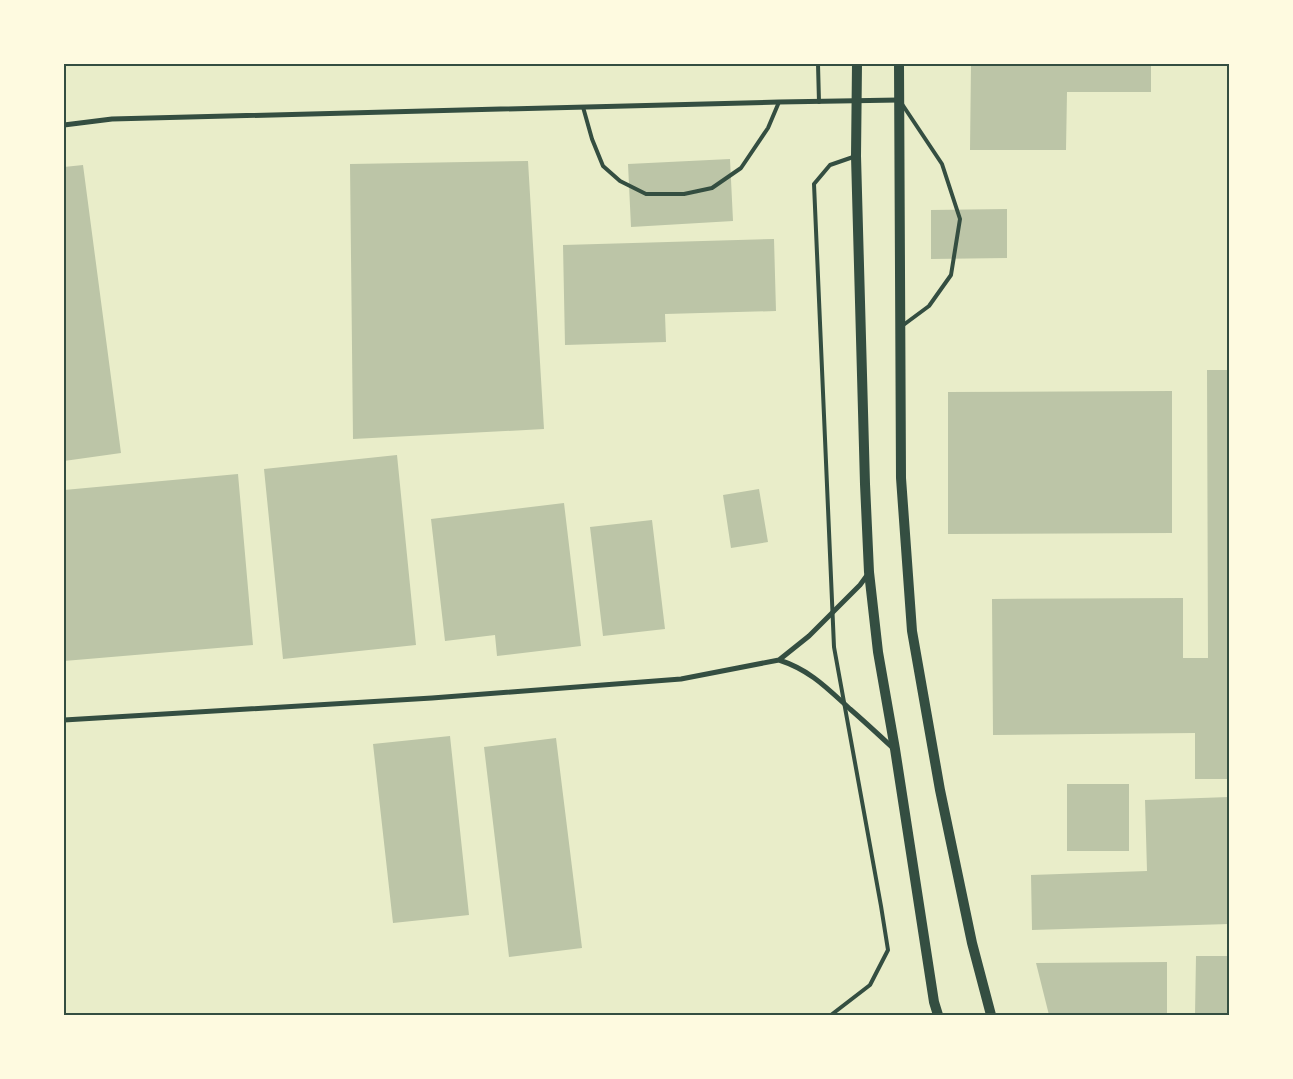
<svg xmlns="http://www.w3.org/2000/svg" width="1293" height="1079" font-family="'Open Sans',sans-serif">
  <rect width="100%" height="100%" fill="#e9edc9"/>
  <!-- building -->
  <path fill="#bcc5a7" d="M 971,64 L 1151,64 L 1151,92 L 1067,92 L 1066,150 L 970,150 Z
    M 730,159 L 733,221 L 631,227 L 628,164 Z
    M 528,161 L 544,429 L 353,439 L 350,164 Z
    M 83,165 L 121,453 L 64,461 L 64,167 Z
    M 1007,209 L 1007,258 L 931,259 L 931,210 Z
    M 774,239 L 776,311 L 665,314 L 666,342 L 565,345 L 563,245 Z
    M 1207,370 L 1229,370 L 1229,779 L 1195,779 L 1195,733 L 993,735 L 992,599 L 1183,598 L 1183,658 L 1208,658 Z
    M 1172,391 L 1172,533 L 948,534 L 948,392 Z
    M 397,455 L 416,645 L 283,659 L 264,469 Z
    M 238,474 L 253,645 L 64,661 L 64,490 Z
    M 759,489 L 768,542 L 731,548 L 723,495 Z
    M 564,503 L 581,646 L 497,656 L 495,635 L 445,641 L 431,519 Z
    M 652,520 L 665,629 L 603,636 L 590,527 Z
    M 450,736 L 469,915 L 393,923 L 373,744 Z
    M 556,738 L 582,948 L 509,957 L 484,747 Z
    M 1067,784 L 1129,784 L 1129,851 L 1067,851 Z
    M 1229,797 L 1229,924 L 1032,930 L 1031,875 L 1147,871 L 1145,800 Z
    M 1196,956 L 1229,956 L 1229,1015 L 1195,1015 Z
    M 1167,962 L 1167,1015 L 1049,1015 L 1036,963 Z"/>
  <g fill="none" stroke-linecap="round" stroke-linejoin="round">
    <!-- service -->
    <path stroke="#344e41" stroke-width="4" d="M 818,64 L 819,102
      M 902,104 L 942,164 L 960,219 L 951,275 L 929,306 L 902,326
      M 583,107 L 592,139 L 603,166 L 620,181 L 646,194 L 684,194 L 712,188 L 741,168 L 768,128 L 779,102
      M 831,1015 L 870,985 L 888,950 L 881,906 L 834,647 L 814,184 L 830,165 L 856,156"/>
    <!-- minor -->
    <path stroke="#344e41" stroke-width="5" d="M 64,125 L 112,119 L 779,102 L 899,100
      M 779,660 L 809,636 L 860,585 L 868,574
      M 64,720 L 432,698 L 681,679 L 779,660 C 810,670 827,688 850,709 C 865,722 879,735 894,749"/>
    <!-- secondary -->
    <path stroke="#344e41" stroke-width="10" d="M 857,64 L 856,156 L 865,484 L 869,572 L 878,652 L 895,749 L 934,1002 L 938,1015
      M 899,64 L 901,478 L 912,631 L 940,790 L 972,943 L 991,1015"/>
  </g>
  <!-- border -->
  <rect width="1293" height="1079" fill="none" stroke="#fefae0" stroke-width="130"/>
  <rect x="65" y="65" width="1163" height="949" fill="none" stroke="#344e41" stroke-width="2"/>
</svg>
